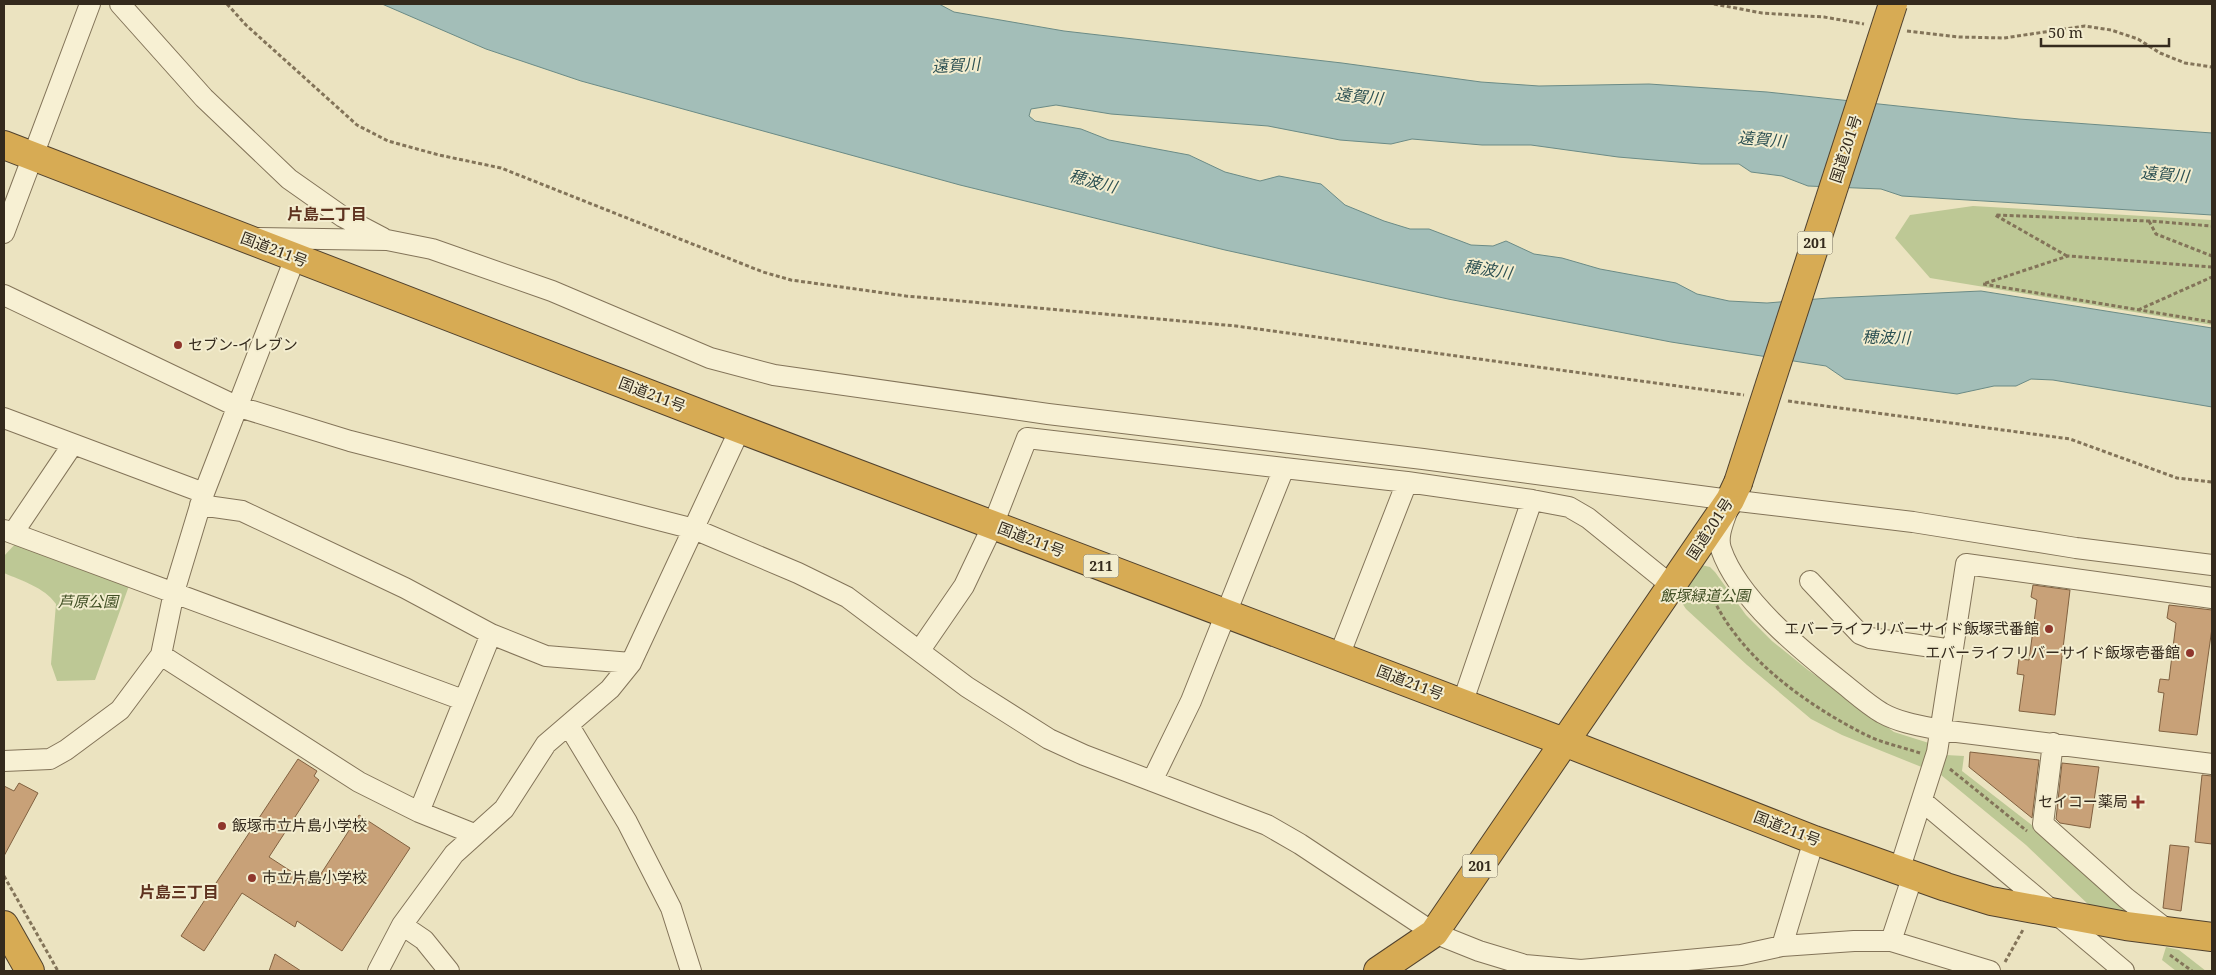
<svg xmlns="http://www.w3.org/2000/svg" width="2216" height="975" font-family="'Noto Serif','Noto Sans JP',serif">
  <rect width="100%" height="100%" fill="#ebe3c0"/>
  <!-- green -->
  <path fill="#bdc895" d="M 1973,206 L 2212,220 L 2212,325 L 1930,278 L 1895,238 L 1910,215 Z
    M 17,542 L 130,583 L 95,680 L 57,681 L 51,664 L 56,604 C 44,587 22,581 4,573 L 4,556 Z
    M 1701,565 L 1710,567 L 1715,572 L 1746,615 L 1772,641 L 1808,670 L 1894,732 L 1932,744 L 1924,768 L 1842,735 L 1811,719 L 1747,665 L 1686,609 L 1678,597 Z
    M 1946,755 L 1964,756 L 1962,771 L 2037,829 L 2133,912 L 2091,907 L 2026,845 L 1941,775 Z
    M 2166,947 L 2179,950 L 2206,971 L 2176,971 L 2162,960 Z"/>
  <!-- water -->
  <path fill="#a3beb8" stroke="#6b8b86" d="M 382,4 L 939,4 L 954,12 L 1064,31 L 1342,63 L 1481,82 L 1539,86 L 1649,84 L 1767,92 L 2019,119 L 2212,133 L 2212,215 L 1902,196 L 1881,189 L 1808,186 L 1782,176 L 1751,172 L 1739,164 L 1701,164 L 1618,157 L 1531,145 L 1482,145 L 1412,139 L 1391,144 L 1340,140 L 1268,126 L 1111,114 L 1056,105 L 1031,109 L 1029,116 L 1035,121 L 1081,129 L 1109,140 L 1189,155 L 1225,172 L 1260,181 L 1279,176 L 1321,184 L 1345,205 L 1384,221 L 1410,229 L 1429,229 L 1471,245 L 1493,246 L 1506,241 L 1534,254 L 1562,258 L 1600,269 L 1676,283 L 1697,294 L 1729,301 L 1767,303 L 1829,298 L 1981,291 L 2212,328 L 2212,407 L 2053,380 L 2031,379 L 2016,386 L 1994,386 L 1957,394 L 1845,379 L 1826,366 L 1671,342 L 1448,299 L 1225,250 L 960,185 L 581,81 L 486,49 Z"/>
  <!-- building -->
  <path fill="#c8a178" stroke="#816140" d="M 2033,585 L 2070,590 L 2055,715 L 2019,711 L 2024,675 L 2017,674 L 2019,659 L 2029,660 L 2037,600 L 2031,597 Z
    M 2169,605 L 2212,610 L 2212,628 L 2197,735 L 2159,731 L 2164,693 L 2158,692 L 2160,679 L 2169,680 L 2176,623 L 2167,618 Z
    M 1970,752 L 2039,760 L 2032,818 L 1969,767 Z
    M 298,759 L 317,771 L 314,776 L 319,780 L 269,857 L 306,881 L 308,878 L 315,883 L 359,815 L 410,848 L 342,951 L 297,921 L 295,927 L 242,893 L 204,951 L 181,936 Z
    M 2062,763 L 2099,767 L 2090,828 L 2060,823 L 2056,819 Z
    M 2202,775 L 2212,776 L 2212,844 L 2195,842 Z
    M 19,783 L 38,793 L 4,856 L 4,786 L 14,791 Z
    M 2170,845 L 2189,847 L 2181,911 L 2163,908 Z
    M 275,954 L 301,971 L 269,971 Z"/>
  <g fill="none" stroke-linecap="round" stroke-linejoin="round">
    <defs>
      <path id="minor" d="M 120,4 L 204,98 L 289,179 L 343,217 L 383,238
        M 4,233 L 90,4
        M 258,238 L 387,240 L 432,249 L 552,291 L 710,358 L 774,375 L 1048,414 L 1423,459 L 1730,500 L 1913,522 L 2076,548 L 2212,565
        M 4,295 L 236,406 L 350,441 L 694,529 L 798,573 L 847,597 L 967,687 L 1049,739 L 1084,755 L 1267,825 L 1300,844 L 1434,933 L 1479,951 L 1525,965 L 1581,970 L 1741,955 L 1782,946 L 1854,941 L 1891,941 L 1990,971
        M 4,418 L 204,493
        M 1532,500 L 1569,507 L 1588,518 L 1672,586
        M 200,505 L 242,511 L 405,588 L 491,634 L 546,656 L 631,663
        M 1727,512 C 1723,523 1717,537 1721,549 C 1738,599 1800,649 1840,681 C 1854,692 1867,704 1882,713 C 1900,723 1921,726 1941,730 L 2212,764
        M 4,530 L 463,700
        M 13,533 L 73,444
        M 1810,581 L 1860,634 L 1870,638 L 1953,650
        M 920,650 L 964,586 L 993,525 L 1027,438 L 1284,468
        M 161,655 L 359,782 L 419,812
        M 1339,656 L 1407,482
        M 569,726 L 627,822 L 671,908 L 691,971
        M 2053,743 L 2043,824 L 2126,898 L 2170,932
        M 4,761 L 50,759 L 66,750 L 120,710 L 161,655 L 174,592 L 204,493 L 295,258
        M 1152,781 L 1191,701 L 1284,468 L 1407,482 L 1532,500 L 1462,704
        M 1922,801 L 2124,971
        M 474,834 L 419,812 L 491,634
        M 1899,871 L 1937,752 L 1966,564 L 2212,598
        M 402,925 L 424,940 L 449,971
        M 1891,941 L 1913,875
        M 1782,946 L 1814,840
        M 378,971 L 402,925 L 454,854 L 504,809 L 546,744 L 610,689 L 631,663 L 740,429"/>
      <path id="highway" d="M 4,145 L 740,429 L 1564,742 L 1814,840 L 1946,887 L 1991,901 L 2126,926 L 2212,937
        M 4,925 L 30,971
        M 1378,971 L 1434,933 L 1730,500 L 1738,483"/>
    </defs>
    <!-- minor casing -->
    <use href="#minor" stroke="#837459" stroke-width="22"/>
    <!-- highway casing -->
    <use href="#highway" stroke="#51422e" stroke-width="30"/>
    <!-- path -->
    <path stroke="#837459" stroke-width="3" stroke-dasharray="4 2.5" stroke-linecap="butt" d="M 227,4 L 246,25 L 357,125 L 388,141 L 439,155 L 501,168 L 763,272 L 791,280 L 906,296 L 1236,326 L 1744,395
      M 1714,4 L 1762,13 L 1824,17 L 1864,24
      M 1907,31 L 1959,37 L 2004,38 L 2085,26 L 2111,30 L 2138,39 L 2160,53 L 2185,63 L 2212,67
      M 2149,221 L 2156,234 L 2212,256
      M 2067,256 L 1995,215 L 2149,221 L 2212,226
      M 2212,267 L 2068,256 L 1983,284 L 2212,322
      M 2138,310 L 2212,277
      M 1788,401 L 2070,439 L 2177,478 L 2212,482
      M 1711,594 C 1739,657 1805,704 1866,735 C 1882,743 1902,747 1920,753
      M 1950,769 L 2027,831
      M 4,876 L 58,971
      M 2170,955 L 2192,971
      M 2005,962 L 2024,928"/>
    <!-- minor -->
    <use href="#minor" stroke="#f7f0d3" stroke-width="20"/>
    <!-- highway -->
    <use href="#highway" stroke="#d7ab54" stroke-width="28"/>
    <defs>
      <path id="highway-bridge" d="M 1738,483 L 1893,4"/>
    </defs>
    <!-- highway-bridge casing -->
    <use href="#highway-bridge" stroke="#51422e" stroke-width="30" stroke-linecap="butt"/>
    <!-- highway-bridge -->
    <use href="#highway-bridge" stroke="#d7ab54" stroke-width="28"/>
  </g>
  <!-- markers -->
  <g fill="#8f362c" stroke="#f3edcf" stroke-width="2">
    <circle cx="178" cy="345" r="5"/>
    <circle cx="2049" cy="629" r="5"/>
    <circle cx="2190" cy="653" r="5"/>
    <path d="M2135.5 794.5h5v5h5v5h-5v5h-5v-5h-5v-5h5z"/>
    <circle cx="222" cy="826" r="5"/>
    <circle cx="252" cy="878" r="5"/>
  </g>
  <g text-anchor="middle" stroke-width="4" stroke-linejoin="round" paint-order="stroke">
    <!-- shield labels -->
    <g fill="#f3edcf" stroke="#6d6452" stroke-width="1">
      <rect x="1797.5" y="231.5" width="35" height="23" rx="4"/>
      <rect x="1083.5" y="554.5" width="35" height="23" rx="4"/>
      <rect x="1462.5" y="854.5" width="35" height="23" rx="4"/>
    </g>
    <g font-size="14" font-weight="bold" fill="#342a1d">
      <text x="1815" y="248">201</text>
      <text x="1101" y="571">211</text>
      <text x="1480" y="871">201</text>
    </g>
    <!-- street labels -->
    <g font-size="15" fill="#342a1d" stroke="#f3edcf">
      <text transform="translate(1846 149) rotate(-72)" y="5">国道201号</text>
      <text transform="translate(274 250) rotate(21)" y="5">国道211号</text>
      <text transform="translate(652 395) rotate(21)" y="5">国道211号</text>
      <text transform="translate(1710 529) rotate(-57)" y="5">国道201号</text>
      <text transform="translate(1031 540) rotate(21)" y="5">国道211号</text>
      <text transform="translate(1410 683) rotate(21)" y="5">国道211号</text>
      <text transform="translate(1787 829) rotate(21)" y="5">国道211号</text>
    </g>
    <!-- poi labels -->
    <g font-size="15" fill="#342a1d" stroke="#f3edcf" text-anchor="start">
      <text x="188" y="350">セブン-イレブン</text>
      <text x="2039" y="634" text-anchor="end">エバーライフリバーサイド飯塚弐番館</text>
      <text x="2180" y="658" text-anchor="end">エバーライフリバーサイド飯塚壱番館</text>
      <text x="2128" y="807" text-anchor="end">セイコー薬局</text>
      <text x="232" y="831">飯塚市立片島小学校</text>
      <text x="262" y="883">市立片島小学校</text>
    </g>
    <!-- park labels -->
    <g font-size="15" font-style="italic" fill="#404f24" stroke="#f3edcf">
      <text x="1705" y="601">飯塚緑道公園</text>
      <text x="88" y="607">芦原公園</text>
    </g>
    <!-- water labels -->
    <g font-size="16" font-style="italic" fill="#2d5153" stroke="#f3edcf">
      <text transform="translate(956 65) rotate(-3)" y="6">遠賀川</text>
      <text transform="translate(1359 96) rotate(6)" y="6">遠賀川</text>
      <text transform="translate(1762 139) rotate(5)" y="6">遠賀川</text>
      <text transform="translate(2165 174) rotate(5)" y="6">遠賀川</text>
      <text transform="translate(1093 181) rotate(15)" y="6">穂波川</text>
      <text transform="translate(1488 269) rotate(9)" y="6">穂波川</text>
      <text transform="translate(1886 337) rotate(1)" y="6">穂波川</text>
    </g>
    <!-- neighbourhood labels -->
    <g font-size="16" font-weight="bold" fill="#5e321f" stroke="#f3edcf">
      <text x="327" y="220">片島二丁目</text>
      <text x="179" y="898">片島三丁目</text>
    </g>
  </g>
  <!-- border -->
  <rect width="2216" height="975" fill="none" stroke="#342a1d" stroke-width="10"/>
  <!-- scale -->
  <path d="M2041 38v8h128v-8" fill="none" stroke="#342a1d" stroke-width="2.5"/>
  <text x="2048" y="38" font-size="15" fill="#342a1d" stroke="#f3edcf" stroke-width="4" paint-order="stroke">50 m</text>
</svg>
